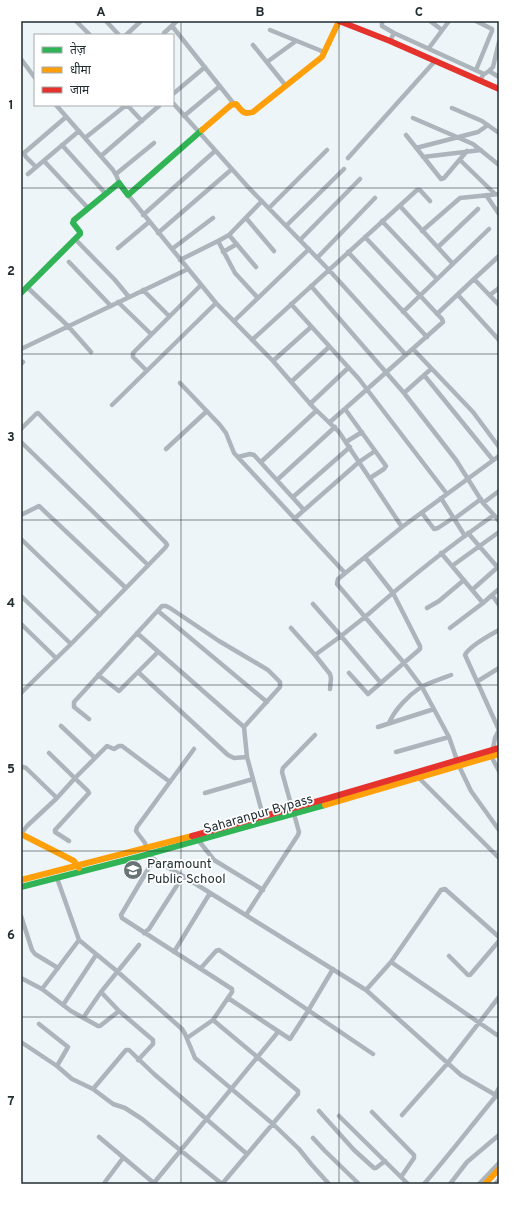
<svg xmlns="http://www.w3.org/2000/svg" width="520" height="1205" font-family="Overpass,'Noto Sans Devanagari',sans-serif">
  <rect width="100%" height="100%" fill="#eef5f8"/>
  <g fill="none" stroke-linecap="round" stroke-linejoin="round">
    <!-- street -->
    <path stroke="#adb5bc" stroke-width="4.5" d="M 76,21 L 90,35
      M 106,21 L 119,35
      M 382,21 L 382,26 L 394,33 L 390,41
      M 430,21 L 442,30
      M 172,26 L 234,104
      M 270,30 L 324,52
      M 164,33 L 177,21
      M 394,33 L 484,74
      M 126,35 L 141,21
      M 253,45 L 286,86
      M 429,48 L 449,21
      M 21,59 L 35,78
      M 267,62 L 296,41
      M 476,70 L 492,31 L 492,29 L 476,21
      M 489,71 L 499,77
      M 480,81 L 483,75 L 489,71 L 493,67 L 499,42
      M 173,94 L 205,67
      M 173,103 L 248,187 L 329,270 L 406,355
      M 56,105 L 113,170 L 117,177 L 119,183
      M 452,108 L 482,121 L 499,133
      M 184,116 L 220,86
      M 413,118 L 473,144 L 499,165
      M 406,135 L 441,179 L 444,178 L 467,151
      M 85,138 L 125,106 L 129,107 L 142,121
      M 62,145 L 106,194
      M 416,148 L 478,132 L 488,125
      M 101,156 L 160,105
      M 423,157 L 481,150
      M 348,158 L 435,61
      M 460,160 L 495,194
      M 44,161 L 88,208
      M 36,167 L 26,157 L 24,153 L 66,117
      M 28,174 L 79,131
      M 116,174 L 154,143
      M 128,195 L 216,303 L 273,361 L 313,407 L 339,432 L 402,527
      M 486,195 L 499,214
      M 400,206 L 453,264
      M 269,208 L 327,150
      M 143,215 L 215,151
      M 246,218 L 274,251
      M 382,221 L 437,279
      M 286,226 L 344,169
      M 422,231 L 460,198 L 499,194
      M 158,233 L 232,169
      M 229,235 L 256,267
      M 75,239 L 115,280 L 129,297
      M 300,240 L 360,179
      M 218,241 L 235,273 L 258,298
      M 438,247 L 478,209
      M 118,248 L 149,222
      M 172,249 L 213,218
      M 223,252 L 237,244
      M 348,252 L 427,337
      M 317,258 L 375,198
      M 180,260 L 218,241 L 229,235 L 262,201
      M 69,262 L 111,306
      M 474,279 L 499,256
      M 311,286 L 404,393 L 456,460 L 483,503 L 494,515
      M 27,287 L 68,326 L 91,352
      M 143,290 L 169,316
      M 458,295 L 499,340
      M 490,295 L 499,288
      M 118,302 L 151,334
      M 291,304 L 359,379 L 447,494
      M 403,312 L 489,229
      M 437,314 L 474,279 L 499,305
      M 234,321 L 309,249
      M 252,340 L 417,190 L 420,190 L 430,201
      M 21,349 L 188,269
      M 413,349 L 473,412 L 499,447
      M 273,361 L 311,327
      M 21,364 L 23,362
      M 147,371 L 133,357 L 133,353 L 201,285
      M 424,375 L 493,460
      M 291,382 L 329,347
      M 180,383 L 220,425 L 226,433 L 234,453 L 345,573
      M 404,393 L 431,369
      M 310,404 L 348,368
      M 112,405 L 216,303
      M 345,409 L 386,466 L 384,469 L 370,478
      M 330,422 L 443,322 L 442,319 L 365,237
      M 21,429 L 36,414 L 38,413 L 166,543 L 167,545 L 165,548 L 126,588
      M 21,442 L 148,565
      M 346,442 L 362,432
      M 166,449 L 207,411
      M 499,456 L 402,527 L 338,579 L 337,584 L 365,617 C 406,581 448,547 494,515 L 499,521
      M 238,457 L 250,454 L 254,455 L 304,510
      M 261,462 L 316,411
      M 277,480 L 335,427
      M 293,497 L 350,447
      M 441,498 L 465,536
      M 483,503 L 499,491
      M 422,513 L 434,529 L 438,528 L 453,518
      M 21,515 L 39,506 L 126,588 L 71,644
      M 294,519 L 359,462 L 375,451
      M 454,519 L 481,499
      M 468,533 L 499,569
      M 21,539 L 100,615
      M 441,553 L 452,566 L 499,532
      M 452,566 L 483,603 L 492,595
      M 499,589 L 492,595 L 499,605
      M 472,590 L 499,566
      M 21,596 L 71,644 L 21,693
      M 313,604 L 341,636 L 315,655 L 330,674 L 331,678 L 330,689
      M 427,608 L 439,601 L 464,580
      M 158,611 L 267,702
      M 21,624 L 56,658
      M 291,628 L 315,655
      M 450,628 L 483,603
      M 499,630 C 490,635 469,646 465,655 L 499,730
      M 137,633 L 244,727 L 247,757 L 253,779 L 205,793
      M 158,652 L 138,672 L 228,755 L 234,758 L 247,757
      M 349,673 L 368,694 L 420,649 L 420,646 L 393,593 L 365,557
      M 98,675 L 119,691 L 138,672
      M 478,681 L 499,668
      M 381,683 L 341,636 L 365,617 L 404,663 L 422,687 L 449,737 L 459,766 L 471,791 L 499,830
      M 89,719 L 74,707 L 74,702 L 162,606 L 166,606 L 170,608 L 219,641 L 268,670 L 280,682 L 280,687 L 244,727
      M 389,723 C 395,709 409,695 421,687 C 430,682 441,679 451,675
      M 61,726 L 94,757
      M 378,727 L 434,709
      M 493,749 L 495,738 L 499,730
      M 396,752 L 449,737
      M 49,753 L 88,791 L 89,793 L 55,830 L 55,832 L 69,841
      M 491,756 L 499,771
      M 21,768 L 23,767 L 26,768 L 57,798
      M 419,778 L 499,858
      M 253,779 L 263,816
      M 292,808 L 282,772 L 283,768 L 315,735
      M 21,834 L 27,826 L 57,798 L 75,778 L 107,746 L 114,749 L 119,746 L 122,746 L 170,782
      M 199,841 L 214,860 L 263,890
      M 147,849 L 145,843 L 136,831 L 137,827 L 194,749
      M 146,855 L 183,876 L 366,990 L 461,1075 L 499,1097
      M 154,859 L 121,915 L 122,918 L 232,989 L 232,992 L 213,1020
      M 57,878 L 79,940 L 118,972 L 182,1029 L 185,1034 L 195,1058 L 273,1124 L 299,1149 L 311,1164 L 329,1184
      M 246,915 L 298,835 L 299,832 L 294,814
      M 21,916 L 32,950 L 35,954 L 58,968
      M 144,933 L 149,929 L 183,876
      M 174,952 L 210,893
      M 449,956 L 468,975 L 470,975 L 499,941
      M 391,962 L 441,890 L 445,889 L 499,937
      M 201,968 L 216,951 L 219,950 L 373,1054
      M 21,978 L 42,989 L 71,1011 L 98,1026 L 100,1026 L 119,1011
      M 42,989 L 79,940
      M 366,990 L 391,962 L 497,1035 L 499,1034
      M 101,992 L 119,1011 L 153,1040 L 153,1044 L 138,1060
      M 228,998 L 290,1039 L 308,1011 L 333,969
      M 63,1005 L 96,955
      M 83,1018 L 101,992 L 139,945
      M 39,1024 L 68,1047 L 57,1066
      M 187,1038 L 213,1020 L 298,1091 L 298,1094 L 222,1184
      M 21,1042 L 57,1066 L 72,1079 L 93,1089
      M 495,1095 L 499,1088
      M 319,1111 L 354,1150 L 374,1168 L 376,1168 L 385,1161
      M 372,1112 L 414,1155 L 414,1158 L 401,1177
      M 402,1115 L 447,1064 L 499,997
      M 339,1116 L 408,1184
      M 99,1137 L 155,1184
      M 313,1138 L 325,1151 L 359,1184
      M 105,1182 L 123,1158
      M 153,1184 L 278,1032
      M 222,1184 L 142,1119 L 125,1108 L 113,1104 L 93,1089 L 126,1050 L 129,1050 L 154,1074 L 247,1154
      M 424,1184 C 449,1155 472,1125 496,1096
      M 450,1184 L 467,1162 L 499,1135
      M 479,1184 L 499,1163
      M 495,1184 L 499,1180"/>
    <!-- fast -->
    <path stroke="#30b455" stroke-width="6" d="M 21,293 L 80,234 L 80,232 L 73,223 L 74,220 L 119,183 L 128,195 L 202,130
      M 21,887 L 138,857 L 325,805"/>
    <!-- slow -->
    <path stroke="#ff9f0a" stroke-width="6" d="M 202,130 L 231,105 L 236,104 C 242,111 243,115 253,112 L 322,57 L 339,21
      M 325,805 L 499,754
      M 21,834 L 74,861 L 79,868
      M 21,880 L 192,836
      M 485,1184 L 499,1169"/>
    <!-- jam -->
    <path stroke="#e5322d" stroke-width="6" d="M 339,21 L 390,41 L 499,89
      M 192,836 L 329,798 L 499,748"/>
  </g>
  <!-- grid -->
  <path fill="none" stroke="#212e32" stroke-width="1" stroke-opacity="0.55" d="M 181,21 L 181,1184M 339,21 L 339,1184M 21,188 L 499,188M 21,354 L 499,354M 21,520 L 499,520M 21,685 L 499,685M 21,851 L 499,851M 21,1017 L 499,1017"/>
  <!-- icons -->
  <defs>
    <symbol id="school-disc" viewBox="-11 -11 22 22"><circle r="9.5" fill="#697477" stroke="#fff"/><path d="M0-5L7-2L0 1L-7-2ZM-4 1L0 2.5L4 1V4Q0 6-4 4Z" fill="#fff"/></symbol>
  </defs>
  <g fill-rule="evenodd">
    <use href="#school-disc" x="122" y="859" width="22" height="22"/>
  </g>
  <g text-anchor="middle" stroke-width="3.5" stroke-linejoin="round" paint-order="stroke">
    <!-- street labels -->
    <g font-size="13" fill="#212e32" stroke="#fff">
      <text transform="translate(258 813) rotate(-16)" y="5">Saharanpur Bypass</text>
    </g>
    <!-- poi labels -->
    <g font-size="13" fill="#212e32" stroke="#fff" text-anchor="start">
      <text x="147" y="868">Paramount<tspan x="147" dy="15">Public School</tspan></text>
    </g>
  </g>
  <!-- border -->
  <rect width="520" height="1205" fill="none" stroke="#ffffff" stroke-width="44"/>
  <!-- legend -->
  <rect x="34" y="34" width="140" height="72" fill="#ffffff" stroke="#a6abad"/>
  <rect x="42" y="47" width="20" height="6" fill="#30b455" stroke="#a6abad"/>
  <text x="70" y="54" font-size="12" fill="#212e32">तेज़</text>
  <rect x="42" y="67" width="20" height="6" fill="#ff9f0a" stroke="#a6abad"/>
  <text x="70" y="74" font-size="12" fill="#212e32">धीमा</text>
  <rect x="42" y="87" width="20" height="6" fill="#e5322d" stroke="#a6abad"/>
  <text x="70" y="94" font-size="12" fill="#212e32">जाम</text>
  <rect x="22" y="22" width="476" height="1161" fill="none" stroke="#212e32" stroke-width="1.5"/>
  <g font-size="13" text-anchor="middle" font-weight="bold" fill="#212e32">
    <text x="101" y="16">A</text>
    <text x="260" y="16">B</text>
    <text x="419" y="16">C</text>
    <text x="11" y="109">1</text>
    <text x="11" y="275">2</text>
    <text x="11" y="441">3</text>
    <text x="11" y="607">4</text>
    <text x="11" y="773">5</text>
    <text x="11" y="939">6</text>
    <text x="11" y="1105">7</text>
  </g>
</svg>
